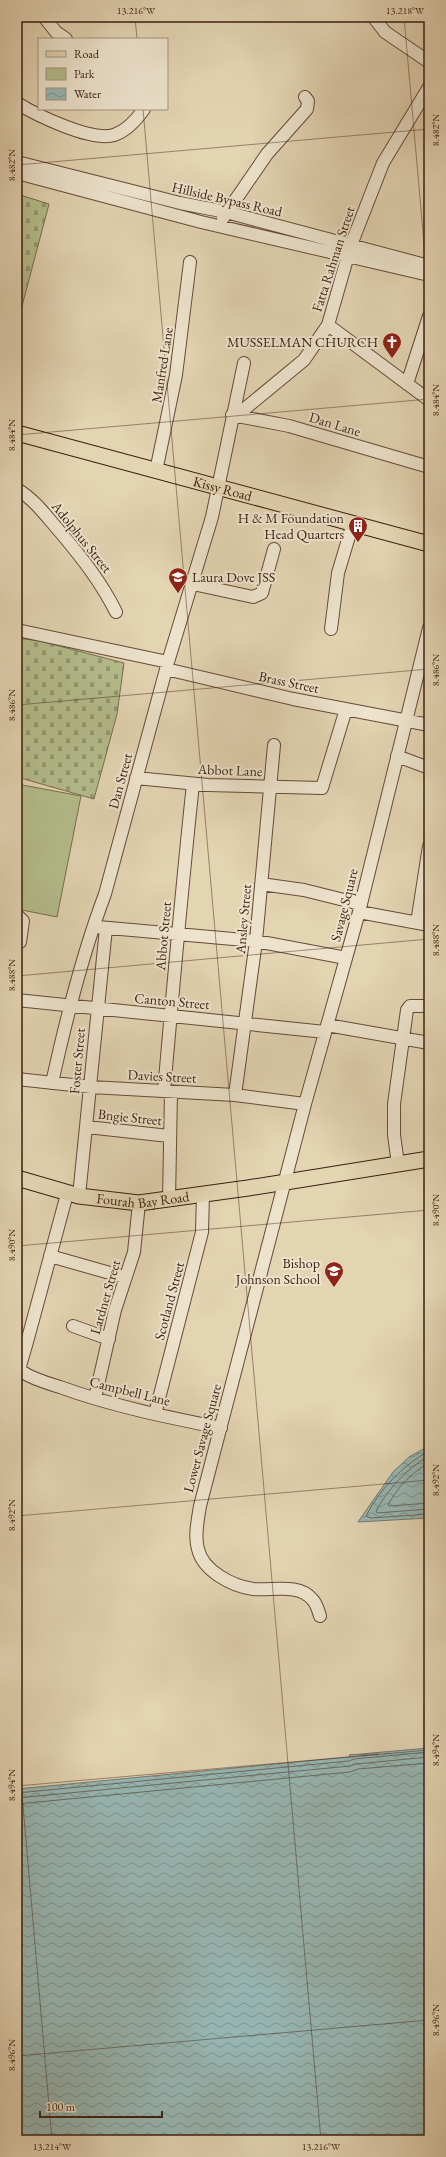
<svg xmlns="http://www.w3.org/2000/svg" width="446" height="2157" font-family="'EB Garamond',serif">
  <defs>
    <pattern id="cemetery-stones" width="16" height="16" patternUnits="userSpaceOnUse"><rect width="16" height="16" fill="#b4bd8c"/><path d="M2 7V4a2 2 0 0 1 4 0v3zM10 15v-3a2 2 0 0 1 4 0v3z" fill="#949971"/></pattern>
    <pattern id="water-waves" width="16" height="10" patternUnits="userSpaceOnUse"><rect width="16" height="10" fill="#97b7b4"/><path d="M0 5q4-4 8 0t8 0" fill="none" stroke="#7c9491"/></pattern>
  </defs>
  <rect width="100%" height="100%" fill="#e3d4b2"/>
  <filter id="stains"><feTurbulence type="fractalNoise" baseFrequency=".005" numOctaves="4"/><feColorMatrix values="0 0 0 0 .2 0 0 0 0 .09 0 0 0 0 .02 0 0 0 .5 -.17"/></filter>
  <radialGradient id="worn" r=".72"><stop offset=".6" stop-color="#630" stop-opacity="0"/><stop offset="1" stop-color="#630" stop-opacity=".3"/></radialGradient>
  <!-- cemetery -->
  <path fill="url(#cemetery-stones)" stroke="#786d4e" d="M 17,194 L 49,204 L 17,325 Z
    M 17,638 L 40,641 L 124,663 L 117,714 L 94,799 L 17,777 Z"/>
  <!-- park -->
  <path fill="#b4bd8c" stroke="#786d4e" d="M 17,784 L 81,796 L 57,917 L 17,909 Z"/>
  <!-- water -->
  <path fill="url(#water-waves)" stroke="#727972" d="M 429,1446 L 429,1518 L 358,1522 L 393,1472 L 409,1457 Z
    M 429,1748 L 429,2140 L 17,2140 L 17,1789 L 379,1754 L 349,1755 Z"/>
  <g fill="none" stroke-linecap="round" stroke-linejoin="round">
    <!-- shore -->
    <path stroke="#696a62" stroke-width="1" d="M 429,1451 C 403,1465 380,1489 366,1516 L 371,1518 L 429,1514
      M 429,1456 C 407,1468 388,1489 376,1511 L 377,1513 L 429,1509
      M 429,1463 C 412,1472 397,1488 388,1505 L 390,1506 L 429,1503
      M 17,1793 L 349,1761 L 354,1759 L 429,1752
      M 17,1798 L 350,1766 L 356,1764 L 429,1757
      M 17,1804 L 350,1772 L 358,1769 L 429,1763"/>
    <defs>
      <path id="minor" d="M 44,17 L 56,32 L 66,39
        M 375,19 L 385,32 L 429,62
        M 17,103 C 36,115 92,142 114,135 C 126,131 137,119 144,109
        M 17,162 L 180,203 L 226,212 L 429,266
        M 17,173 L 201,222 L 429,275
        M 223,218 L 267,154 L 307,109 L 308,101 L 305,97
        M 328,325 L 429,400
        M 407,384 L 429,316
        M 232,415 L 289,426 L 429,467
        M 236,416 L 304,360 L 328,325 L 351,245 L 383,163 L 429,87
        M 156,471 L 176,375 L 190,262
        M 17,489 C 35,500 47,517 61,533 C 82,558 101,582 116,612
        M 193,584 L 253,597 L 262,593 L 274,549
        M 331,629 L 338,573 L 353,523
        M 17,630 L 168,662
        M 166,669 L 293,699 L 429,725
        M 397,756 L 429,768
        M 136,778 L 208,785 L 322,788 L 346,709
        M 261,884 L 304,890 L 360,904
        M 359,912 L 429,925
        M 17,915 L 23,921 L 20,942
        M 417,923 L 429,846
        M 98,927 L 256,941 L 346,958
        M 17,1000 L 325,1032
        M 327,1025 L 429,1043
        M 17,1079 L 91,1087 L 235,1095 L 305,1104
        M 52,1083 C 66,1019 82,955 105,894 L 168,662 L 212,517 L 244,363
        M 164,1091 C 173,988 182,886 193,784
        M 235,1095 L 256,941 L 274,745
        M 87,1127 L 169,1136
        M 398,1164 L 394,1135 L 394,1104 L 407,1010 L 410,1006 L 429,1006
        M 67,1194 L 27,1342 L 20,1366 L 21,1371 C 32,1379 47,1383 60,1387 C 112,1406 167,1417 221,1428
        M 79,1196 L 106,928
        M 169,1200 L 171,1092
        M 50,1256 L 124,1277
        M 73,1326 L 109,1339
        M 95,1398 L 115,1310 L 134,1252 L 139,1203
        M 155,1414 L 202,1232 L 203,1194
        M 320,1616 C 318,1610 317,1604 312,1599 C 298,1583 272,1591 253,1589 C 232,1586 203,1571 198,1549 C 194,1536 198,1519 200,1506 L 305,1104 L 359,912 L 429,628"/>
      <g id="major">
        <path id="s1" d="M 17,433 L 429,544"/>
        <path id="s2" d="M 17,1178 L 79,1196 L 139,1203 L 248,1188 L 429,1159"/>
      </g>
    </defs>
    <!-- minor casing -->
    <use href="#minor" stroke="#654b38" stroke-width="14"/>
    <!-- major casing -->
    <use href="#major" stroke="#3b1d10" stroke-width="17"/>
    <!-- minor -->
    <use href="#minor" stroke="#ede3cd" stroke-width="12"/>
    <!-- major -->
    <use href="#major" stroke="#e3d4b2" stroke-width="15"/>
  </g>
  <!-- ticks -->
  <path fill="none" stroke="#3b1d10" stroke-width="1" stroke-opacity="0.45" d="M 135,17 L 137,39M 404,17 L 429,300M 143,109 L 321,2140M 17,165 L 429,129M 17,435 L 429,399M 17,705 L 429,669M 17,976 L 429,939M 17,1246 L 429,1210M 17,1516 L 429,1480M 17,1737 L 52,2140M 17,1786 L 429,1750M 17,2056 L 429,2020"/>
  <!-- icons -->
  <defs>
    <symbol id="church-pin" viewBox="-11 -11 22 30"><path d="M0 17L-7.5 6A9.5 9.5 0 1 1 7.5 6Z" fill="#8f2418" stroke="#ede3cd"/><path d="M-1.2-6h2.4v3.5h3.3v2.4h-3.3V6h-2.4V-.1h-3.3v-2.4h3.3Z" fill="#fff"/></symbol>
    <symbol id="building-pin" viewBox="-11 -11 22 30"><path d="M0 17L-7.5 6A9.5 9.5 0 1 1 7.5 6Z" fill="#8f2418" stroke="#ede3cd"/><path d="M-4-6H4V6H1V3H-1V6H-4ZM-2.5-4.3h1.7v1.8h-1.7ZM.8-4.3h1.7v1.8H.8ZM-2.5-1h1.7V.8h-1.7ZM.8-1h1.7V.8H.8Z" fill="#fff"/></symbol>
    <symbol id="school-pin" viewBox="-11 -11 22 30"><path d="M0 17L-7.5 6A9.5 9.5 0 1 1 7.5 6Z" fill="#8f2418" stroke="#ede3cd"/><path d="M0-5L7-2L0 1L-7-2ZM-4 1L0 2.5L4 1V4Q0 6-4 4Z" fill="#fff"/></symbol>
  </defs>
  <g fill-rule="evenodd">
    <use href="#church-pin" x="381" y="331" width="22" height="30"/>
    <use href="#building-pin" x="347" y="515" width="22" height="30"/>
    <use href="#school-pin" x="167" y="566" width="22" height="30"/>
    <use href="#school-pin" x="323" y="1260" width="22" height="30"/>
  </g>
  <g text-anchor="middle" stroke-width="4" stroke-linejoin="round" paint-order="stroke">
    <!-- street labels -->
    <g font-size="14" fill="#3b1d10" stroke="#ede3cd">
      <text transform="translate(227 199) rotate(13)" y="5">Hillside Bypass Road</text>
      <text transform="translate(333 259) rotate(-72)" y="5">Fatta Rahman Street</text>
      <text transform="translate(162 365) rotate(-81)" y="5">Manfred Lane</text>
      <text transform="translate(335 424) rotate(17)" y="5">Dan Lane</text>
      <text dy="5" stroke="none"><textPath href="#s1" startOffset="213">Kissy Road</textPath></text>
      <text transform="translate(82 537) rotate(51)" y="5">Adolphus Street</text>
      <text transform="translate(289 682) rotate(12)" y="5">Brass Street</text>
      <text transform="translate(230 770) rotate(2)" y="5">Abbot Lane</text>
      <text transform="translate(120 781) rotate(-75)" y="5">Dan Street</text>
      <text transform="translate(344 905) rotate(-76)" y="5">Savage Square</text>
      <text transform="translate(243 919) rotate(-85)" y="5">Ansley Street</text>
      <text transform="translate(163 936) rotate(-85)" y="5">Abbot Street</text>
      <text transform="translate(172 1001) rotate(5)" y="5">Canton Street</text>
      <text transform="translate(77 1061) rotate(-85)" y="5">Foster Street</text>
      <text transform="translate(162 1076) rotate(3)" y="5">Davies Street</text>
      <text transform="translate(130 1117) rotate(6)" y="5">Bngie Street</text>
      <text dy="5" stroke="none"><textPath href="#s2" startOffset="129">Fourah Bay Road</textPath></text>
      <text transform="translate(105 1297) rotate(-74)" y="5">Lardner Street</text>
      <text transform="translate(169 1301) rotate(-75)" y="5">Scotland Street</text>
      <text transform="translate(130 1391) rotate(14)" y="5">Campbell Lane</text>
      <text transform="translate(202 1438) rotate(-75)" y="5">Lower Savage Square</text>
    </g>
    <!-- poi labels -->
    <g font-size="14" fill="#3b1d10" stroke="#ede3cd" text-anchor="end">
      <text x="378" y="347">MUSSELMAN CHURCH</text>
      <text x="344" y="523">H &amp; M Foundation<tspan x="344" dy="16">Head Quarters</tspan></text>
      <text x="192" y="582" text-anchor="start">Laura Dove JSS</text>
      <text x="320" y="1268">Bishop<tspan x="320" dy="16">Johnson School</tspan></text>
    </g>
  </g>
  <!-- margin -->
  <rect width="446" height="2157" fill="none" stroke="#e3d4b2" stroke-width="44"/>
  <!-- legend -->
  <rect x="38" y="38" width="130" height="72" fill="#ede3cd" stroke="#a69481"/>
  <rect x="46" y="51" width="20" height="6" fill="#e3d4b2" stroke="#a69481"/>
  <text x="74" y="58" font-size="12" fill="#3b1d10">Road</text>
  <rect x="46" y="68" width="20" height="12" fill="#b4bd8c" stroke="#a69481"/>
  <text x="74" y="78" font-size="12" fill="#3b1d10">Park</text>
  <rect x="46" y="88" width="20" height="12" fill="url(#water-waves)" stroke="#a69481"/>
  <text x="74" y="98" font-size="12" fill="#3b1d10">Water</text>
  <!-- scale -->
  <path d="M40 2111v6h122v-6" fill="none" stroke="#3b1d10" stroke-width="2"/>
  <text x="46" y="2111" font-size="12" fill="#3b1d10" stroke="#ede3cd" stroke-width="3" paint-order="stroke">100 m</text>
  <rect x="22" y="22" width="402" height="2113" fill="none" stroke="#3b1d10" stroke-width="1.5"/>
  <g font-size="10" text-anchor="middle" fill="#3b1d10">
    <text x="136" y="14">13.216°W</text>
    <text x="405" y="14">13.218°W</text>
    <text transform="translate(435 130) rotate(-90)" y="4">8.482°N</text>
    <text transform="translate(11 165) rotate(-90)" y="4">8.482°N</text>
    <text transform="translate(435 400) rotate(-90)" y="4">8.484°N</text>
    <text transform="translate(11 435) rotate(-90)" y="4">8.484°N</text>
    <text transform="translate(435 670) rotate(-90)" y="4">8.486°N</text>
    <text transform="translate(11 705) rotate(-90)" y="4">8.486°N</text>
    <text transform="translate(435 940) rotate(-90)" y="4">8.488°N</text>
    <text transform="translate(11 975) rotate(-90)" y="4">8.488°N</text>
    <text transform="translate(435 1210) rotate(-90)" y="4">8.490°N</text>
    <text transform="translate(11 1245) rotate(-90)" y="4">8.490°N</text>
    <text transform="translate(435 1480) rotate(-90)" y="4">8.492°N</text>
    <text transform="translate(11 1515) rotate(-90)" y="4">8.492°N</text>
    <text transform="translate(435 1750) rotate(-90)" y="4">8.494°N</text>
    <text transform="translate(11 1785) rotate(-90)" y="4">8.494°N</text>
    <text transform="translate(435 2020) rotate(-90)" y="4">8.496°N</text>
    <text transform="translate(11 2055) rotate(-90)" y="4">8.496°N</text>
    <text x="52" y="2150">13.214°W</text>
    <text x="321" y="2150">13.216°W</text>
  </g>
  <rect width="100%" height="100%" filter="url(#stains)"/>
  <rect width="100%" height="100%" fill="url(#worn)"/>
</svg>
